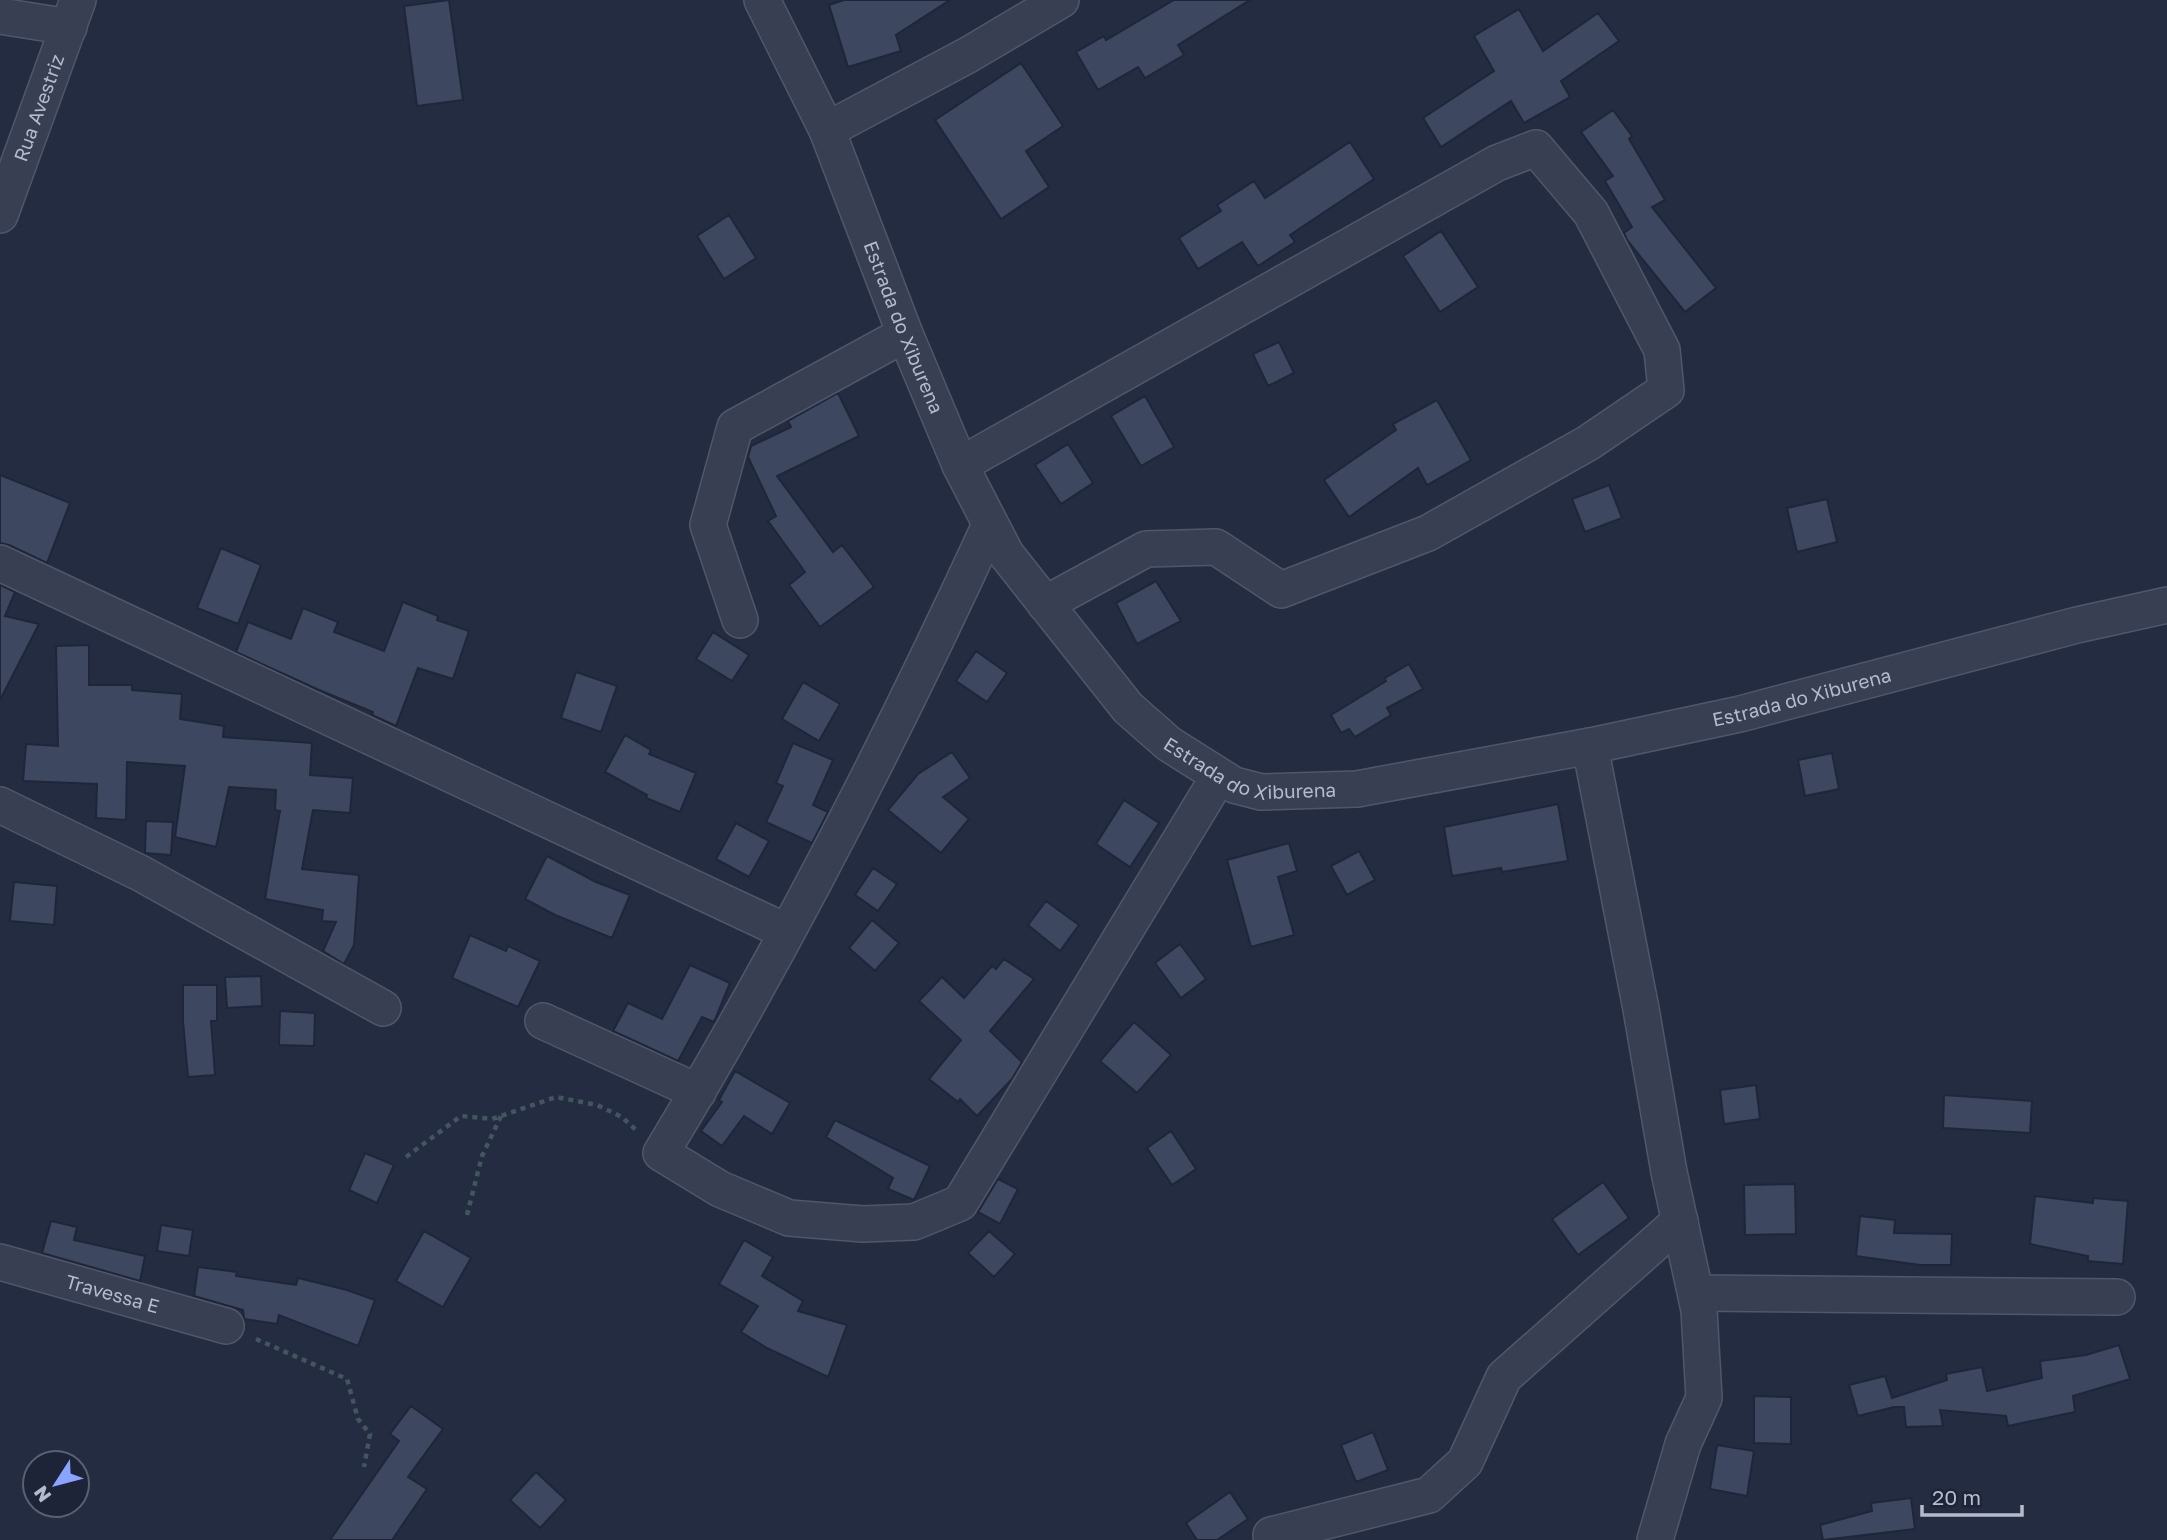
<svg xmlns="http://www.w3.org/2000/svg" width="2167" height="1540" font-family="'Golos Text',sans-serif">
  <rect width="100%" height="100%" fill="#242c42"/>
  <!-- building -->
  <path fill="#3e4760" stroke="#1f2639" stroke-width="2" d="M 449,0 L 463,100 L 417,106 L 404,6 Z
    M 844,0 L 950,0 L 896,35 L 901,51 L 848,67 L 829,5 Z
    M 1174,0 L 1250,0 L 1178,45 L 1184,55 L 1145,78 L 1138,67 L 1098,90 L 1076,52 L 1104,36 L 1106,40 Z
    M 1519,9 L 1543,51 L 1598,13 L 1619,41 L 1561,81 L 1570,97 L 1524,123 L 1511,101 L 1441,147 L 1423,118 L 1494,71 L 1474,36 Z
    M 1021,63 L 1063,126 L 1026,151 L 1049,187 L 1001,219 L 935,120 Z
    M 1613,110 L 1632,136 L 1629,139 L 1665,200 L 1652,207 L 1716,288 L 1685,312 L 1627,240 L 1624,233 L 1632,227 L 1605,181 L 1613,176 L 1581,132 Z
    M 1350,142 L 1374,179 L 1290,235 L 1295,242 L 1258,266 L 1242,242 L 1198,269 L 1179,238 L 1221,211 L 1217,205 L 1254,181 L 1265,198 Z
    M 729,215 L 756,258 L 724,279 L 697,236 Z
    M 1441,231 L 1478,287 L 1440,312 L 1403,256 Z
    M 1279,342 L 1294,373 L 1268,386 L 1253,354 Z
    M 838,393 L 859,436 L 777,476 L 833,552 L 842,545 L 874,587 L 820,627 L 789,585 L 805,572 L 768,521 L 776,516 L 748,457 L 751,446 L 791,427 L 788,421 Z
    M 1145,396 L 1174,447 L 1141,466 L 1111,416 Z
    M 1437,400 L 1471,460 L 1427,485 L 1418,468 L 1349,517 L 1324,480 L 1396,430 L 1393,424 Z
    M 1068,444 L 1093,483 L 1061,504 L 1035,465 Z
    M 0,475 L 70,503 L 47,563 L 9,545 L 0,543 Z
    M 1609,485 L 1622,518 L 1585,532 L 1572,499 Z
    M 1827,499 L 1837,542 L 1797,552 L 1787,508 Z
    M 221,548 L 261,565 L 238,624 L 197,608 Z
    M 1156,581 L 1181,621 L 1137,644 L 1116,603 Z
    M 0,585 L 15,592 L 5,616 L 39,624 L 0,700 Z
    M 403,602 L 438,616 L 437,620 L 469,631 L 453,679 L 418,668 L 396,726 L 372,715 L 373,712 L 319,690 L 236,652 L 248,622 L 291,639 L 303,608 L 338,622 L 334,632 L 384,651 Z
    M 713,632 L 749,655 L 732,681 L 696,659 Z
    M 89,645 L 89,685 L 132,685 L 132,690 L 182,694 L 180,719 L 224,726 L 223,737 L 312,743 L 310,775 L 353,778 L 350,813 L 313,810 L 302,869 L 359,875 L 354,945 L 344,964 L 323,951 L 336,922 L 322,921 L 323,910 L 265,899 L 280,811 L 275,810 L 276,790 L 229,787 L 216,847 L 175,837 L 185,766 L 127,762 L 126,820 L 96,818 L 97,784 L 23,781 L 26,744 L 58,746 L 56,646 Z
    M 976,651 L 1007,673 L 987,702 L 956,681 Z
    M 1409,664 L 1423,689 L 1387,708 L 1391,715 L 1355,737 L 1349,729 L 1341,733 L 1331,715 L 1386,681 L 1385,678 Z
    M 576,672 L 617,686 L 601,732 L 561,718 Z
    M 803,682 L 840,704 L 819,741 L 782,719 Z
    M 625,735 L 651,750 L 649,754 L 696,773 L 680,812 L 646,798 L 647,795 L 605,772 Z
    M 793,743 L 833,760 L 813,805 L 828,812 L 812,843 L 766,822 L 783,786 L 776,783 Z
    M 952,752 L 970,778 L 943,797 L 969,819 L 941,853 L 888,810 L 918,774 Z
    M 1832,753 L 1839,789 L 1805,796 L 1798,760 Z
    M 1124,800 L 1159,823 L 1130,867 L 1096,844 Z
    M 1558,804 L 1568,861 L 1502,872 L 1501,868 L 1452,876 L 1444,827 Z
    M 146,821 L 173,822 L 171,855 L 145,853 Z
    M 736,823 L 769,841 L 749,877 L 716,859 Z
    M 1289,843 L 1297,871 L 1278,877 L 1294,935 L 1251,947 L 1227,860 Z
    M 1359,851 L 1375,880 L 1347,895 L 1331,866 Z
    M 547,856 L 596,882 L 630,895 L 612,938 L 555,915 L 525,899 Z
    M 873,868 L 897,884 L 878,911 L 855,895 Z
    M 14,882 L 57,886 L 54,925 L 10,921 Z
    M 1046,901 L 1079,925 L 1060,951 L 1028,925 Z
    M 872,920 L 899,943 L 875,971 L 849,948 Z
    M 470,935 L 506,951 L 508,946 L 540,961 L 518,1007 L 452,978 Z
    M 1180,944 L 1206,979 L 1181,998 L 1155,963 Z
    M 1004,959 L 1034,979 L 990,1031 L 1022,1062 L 1012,1079 L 977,1116 L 960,1099 L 958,1102 L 929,1079 L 961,1040 L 919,1001 L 942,977 L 964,998 L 992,966 L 996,969 Z
    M 690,965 L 730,983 L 714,1022 L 702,1017 L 678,1061 L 613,1031 L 628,1003 L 662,1019 Z
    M 261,976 L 262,1006 L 227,1008 L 225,977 Z
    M 183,985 L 217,985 L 217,1021 L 211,1021 L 215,1075 L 188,1077 L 183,1021 Z
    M 280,1011 L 315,1013 L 314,1046 L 279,1045 Z
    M 1134,1022 L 1171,1055 L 1137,1093 L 1100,1061 Z
    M 735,1071 L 790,1103 L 772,1134 L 744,1116 L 722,1146 L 701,1131 L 722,1102 L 719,1100 Z
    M 1756,1085 L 1760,1119 L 1724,1124 L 1720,1090 Z
    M 1944,1095 L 2032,1101 L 2030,1133 L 1943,1128 Z
    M 835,1120 L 930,1166 L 914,1200 L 888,1189 L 893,1178 L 826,1137 Z
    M 1171,1131 L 1196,1169 L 1172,1185 L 1147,1148 Z
    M 365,1153 L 394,1165 L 377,1203 L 349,1190 Z
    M 998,1179 L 1018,1189 L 1000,1224 L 978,1212 Z
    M 1603,1182 L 1629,1218 L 1578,1255 L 1552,1219 Z
    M 1795,1184 L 1796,1234 L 1745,1235 L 1744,1185 Z
    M 2035,1196 L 2093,1203 L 2093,1198 L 2128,1201 L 2123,1264 L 2088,1261 L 2088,1256 L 2030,1244 Z
    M 1860,1216 L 1895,1220 L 1894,1233 L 1952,1234 L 1951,1265 L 1920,1265 L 1856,1256 Z
    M 51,1221 L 77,1227 L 74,1240 L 145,1256 L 140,1281 L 42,1253 Z
    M 161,1225 L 193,1230 L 189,1256 L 157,1251 Z
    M 424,1231 L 471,1258 L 443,1307 L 396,1281 Z
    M 989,1231 L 1015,1254 L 994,1277 L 968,1253 Z
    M 744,1240 L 773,1257 L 762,1276 L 803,1301 L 798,1311 L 847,1325 L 828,1377 L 767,1348 L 741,1332 L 758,1306 L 719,1284 Z
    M 198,1267 L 237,1272 L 236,1276 L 296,1285 L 298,1278 L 347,1290 L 375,1300 L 358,1346 L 279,1315 L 277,1324 L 244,1319 L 243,1310 L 194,1296 Z
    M 2119,1345 L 2130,1379 L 2073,1396 L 2075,1412 L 2008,1426 L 2006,1416 L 1940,1410 L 1943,1426 L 1906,1427 L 1904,1407 L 1894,1407 L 1858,1416 L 1849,1385 L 1885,1376 L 1892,1398 L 1947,1380 L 1946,1374 L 1982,1367 L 1987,1391 L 2042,1378 L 2040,1361 L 2086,1355 Z
    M 1754,1396 L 1791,1397 L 1791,1444 L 1754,1443 Z
    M 411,1406 L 443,1429 L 408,1477 L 427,1489 L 392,1540 L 330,1540 L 399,1441 L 390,1434 Z
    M 1373,1432 L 1388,1470 L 1356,1482 L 1341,1445 Z
    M 1717,1445 L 1754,1451 L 1747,1496 L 1710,1489 Z
    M 536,1472 L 566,1500 L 540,1528 L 510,1500 Z
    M 1230,1492 L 1248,1519 L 1217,1540 L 1197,1540 L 1186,1523 Z
    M 1911,1498 L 1915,1529 L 1823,1540 L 1820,1525 L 1872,1511 L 1871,1503 Z"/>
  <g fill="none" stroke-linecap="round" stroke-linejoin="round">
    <defs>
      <g id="minor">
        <path id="s1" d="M 762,0 L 827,130 L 905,334 L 960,465 L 1006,554 L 1128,708 L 1169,744 L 1234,785 L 1261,792 L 1357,789 L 1590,746 L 1740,714 L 2077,625 L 2167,605"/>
        <path d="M 0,16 L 69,27"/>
        <path d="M 827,130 L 968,55 L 1061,0"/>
        <path id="s2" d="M 0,215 L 78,0"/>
        <path d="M 960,465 L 1497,163 L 1536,148 L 1591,213 L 1662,350 L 1666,390 L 1588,443 L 1428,533 L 1281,590 L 1216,547 L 1146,549 L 1045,604"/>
        <path d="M 990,525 C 891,740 783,951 661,1153 L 720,1189 L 789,1218 L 863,1224 L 914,1222 L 960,1203 L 1219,776"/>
        <path d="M 0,563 L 787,932"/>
        <path d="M 740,620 L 708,525 L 735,427 L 905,334"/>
        <path d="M 1590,746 L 1641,1009 L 1669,1172 L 1699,1310 L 1704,1398 L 1683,1444 L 1655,1540"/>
        <path d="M 0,805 L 140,873 L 383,1008"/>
        <path d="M 543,1021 L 698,1092"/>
        <path id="s3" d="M 0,1262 L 226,1326"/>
        <path d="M 1696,1293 L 2117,1297"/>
        <path d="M 1271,1535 L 1429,1495 L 1465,1462 L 1504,1377 L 1680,1221"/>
      </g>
    </defs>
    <!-- minor casing -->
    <use href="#minor" stroke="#505769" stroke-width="38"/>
    <!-- path -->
    <path stroke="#41575d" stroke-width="4.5" stroke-dasharray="5 5" stroke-linecap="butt" d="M 406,1157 L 461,1116 L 492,1119 L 556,1097 L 597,1105 L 622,1117 L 637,1131
      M 467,1215 L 482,1156 L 501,1116
      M 256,1339 L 347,1379 L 358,1419 L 370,1434 L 364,1467"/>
    <!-- minor -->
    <use href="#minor" stroke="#393f52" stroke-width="35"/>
  </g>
  <g text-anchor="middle" stroke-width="6" stroke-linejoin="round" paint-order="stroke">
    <!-- street labels -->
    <g font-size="19" fill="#b5bbcc" stroke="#1d2437">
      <text dy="7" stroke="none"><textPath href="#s2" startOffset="114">Rua Avestriz</textPath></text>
      <text dy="7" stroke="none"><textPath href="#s1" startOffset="357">Estrada do Xiburena</textPath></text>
      <text dy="7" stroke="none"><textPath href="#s1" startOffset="1512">Estrada do Xiburena</textPath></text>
      <text dy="7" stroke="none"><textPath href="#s1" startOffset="945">Estrada do Xiburena</textPath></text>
      <text dy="7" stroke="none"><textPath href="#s3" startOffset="117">Travessa E</textPath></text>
    </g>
  </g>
  <!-- north arrow -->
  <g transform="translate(56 1484) rotate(234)"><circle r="33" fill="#1d2437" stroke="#5a6073" stroke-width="2"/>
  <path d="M0-5L12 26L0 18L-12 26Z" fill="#88a4fe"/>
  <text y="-10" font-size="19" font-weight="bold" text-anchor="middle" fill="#b5bbcc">N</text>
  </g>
  <!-- scale -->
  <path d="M1922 1505v10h100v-10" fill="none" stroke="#b5bbcc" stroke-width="3.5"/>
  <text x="1932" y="1505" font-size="21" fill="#b5bbcc" stroke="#1d2437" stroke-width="5" paint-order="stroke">20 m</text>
</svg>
